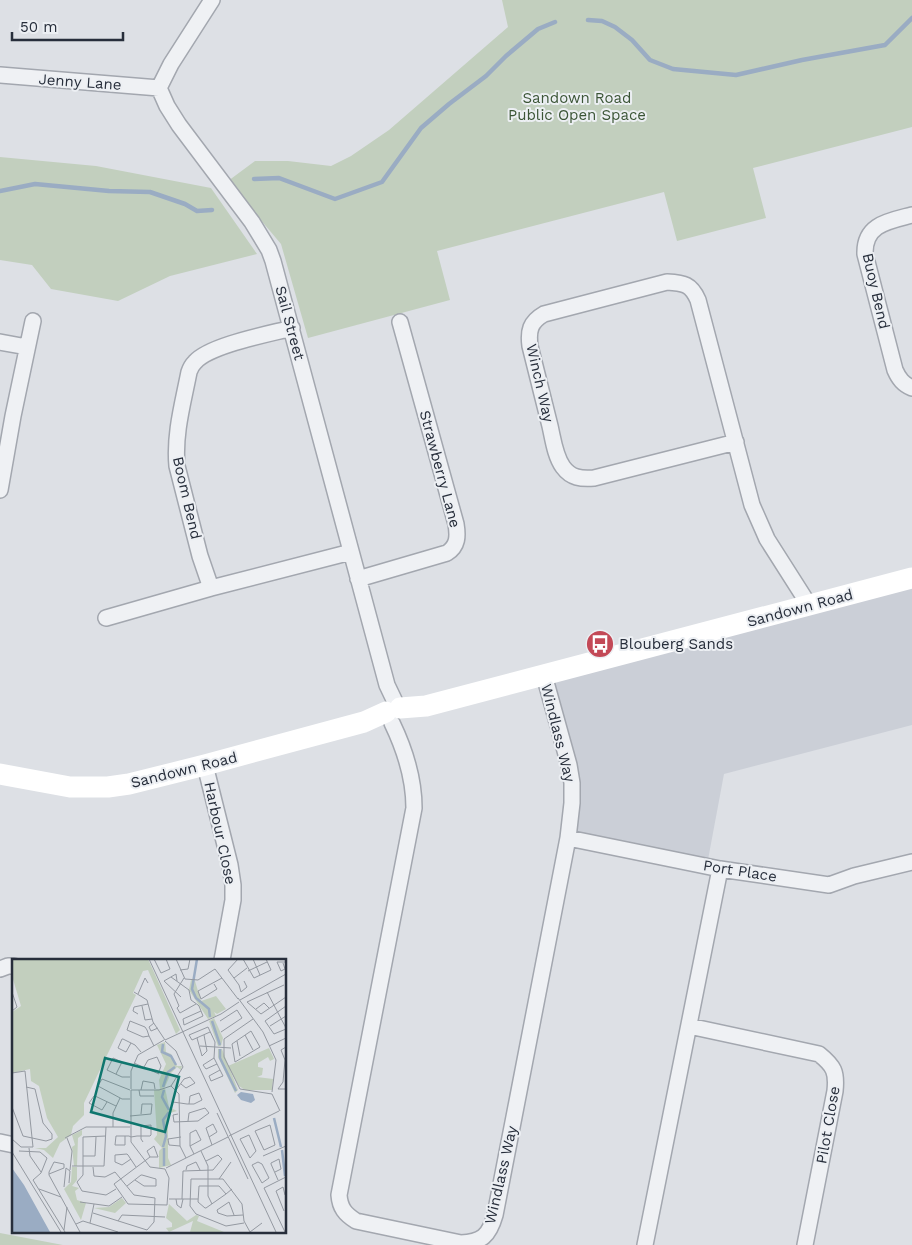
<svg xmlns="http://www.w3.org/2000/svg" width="912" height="1245" font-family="'Work Sans',sans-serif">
  <rect width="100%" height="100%" fill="#dde0e5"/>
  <!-- built -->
  <path fill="#cbcfd7" d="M 912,577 L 912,725 L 724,774 L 707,865 L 570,837 L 574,803 L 545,674 Z"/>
  <!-- green -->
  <path fill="#c2cfbe" d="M 502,0 L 912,0 L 912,127 L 753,168 L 766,218 L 677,241 L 664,192 L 437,251 L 450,300 L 308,338 L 281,244 L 228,181 L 255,161 L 288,161 L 331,166 L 351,156 L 389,130 L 508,27 Z
    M 0,157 L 96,166 L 211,188 L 257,254 L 170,276 L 118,301 L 51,289 L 32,265 L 0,260 Z
    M 0,1233 L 63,1245 L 0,1245 Z"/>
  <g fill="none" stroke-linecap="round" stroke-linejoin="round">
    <!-- stream -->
    <path stroke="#9aacc3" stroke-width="4.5" d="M 588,20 L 602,21 L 615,27 L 632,40 L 650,60 L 673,69 L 736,75 L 802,60 L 885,45 L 912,18
      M 254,179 L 279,178 L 335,199 L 382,182 L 421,128 L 449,104 L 486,76 L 506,56 L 538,29 L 555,22
      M 0,191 L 35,184 L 109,191 L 150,192 L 185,204 L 197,211 L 212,210"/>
    <defs>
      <path id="street" d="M 212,0 L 171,64 L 159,88 L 167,106 L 179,125 L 252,222 L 269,250 L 273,261 L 387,685 L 397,706
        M 0,75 L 159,88
        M 912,215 C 889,221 864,224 865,254 L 895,370 C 899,379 903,384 912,388
        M 292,328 C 269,334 210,345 195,362 C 192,365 190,369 189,372 C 183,403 174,434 177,466 L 200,556 L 211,588 L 351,552
        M 0,342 L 27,347
        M 736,442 L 594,478 C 581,479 571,478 563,467 C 555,456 553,439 550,426 C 543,399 537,373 530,346 C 528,331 530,322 544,314 L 667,282 C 684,283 691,284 698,300 L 752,505 L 767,539 L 809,605
        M 0,490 L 13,416 L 33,321
        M 358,579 L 447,553 C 458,546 458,536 456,524 L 400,322
        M 106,618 L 211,588
        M 392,723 C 405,750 414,779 414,808 L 339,1195 C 340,1208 345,1214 356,1221 L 461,1243 C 482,1242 489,1236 495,1215 L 568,838 L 572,803 L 572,783 L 569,765 L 544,675
        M 205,765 L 230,865 L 233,885 L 233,900 L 222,960
        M 568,838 L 720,869 L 829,885 L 854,876 L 912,862
        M 0,969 L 8,966 L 14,966
        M 689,1026 L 819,1054 C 834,1066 837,1072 835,1091 L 805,1245
        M 0,1142 L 14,1145
        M 645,1245 L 720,869"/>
    </defs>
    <!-- street casing -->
    <use href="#street" stroke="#a3a7af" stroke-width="18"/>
    <!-- street -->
    <use href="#street" stroke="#eff1f4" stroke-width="15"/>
    <!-- secondary -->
    <path stroke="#fff" stroke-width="21" d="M 400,708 L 426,706 L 912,578
      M 0,774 L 70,787 L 108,787 L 129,784 L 205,765 L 364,722 L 386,712"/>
  </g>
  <!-- icons -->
  <defs>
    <symbol id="bus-disc" viewBox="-11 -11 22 22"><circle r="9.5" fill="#c34957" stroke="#eceff3"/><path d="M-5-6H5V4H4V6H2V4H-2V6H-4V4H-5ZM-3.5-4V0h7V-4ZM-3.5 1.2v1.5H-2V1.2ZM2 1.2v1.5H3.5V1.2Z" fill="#fff"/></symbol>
  </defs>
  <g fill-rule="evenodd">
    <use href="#bus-disc" x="584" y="628" width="32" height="32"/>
  </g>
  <g text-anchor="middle" stroke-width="4" stroke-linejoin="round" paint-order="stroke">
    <!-- street labels -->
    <g font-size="15" fill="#272e3b" stroke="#eceff3">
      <text transform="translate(80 82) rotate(4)" y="5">Jenny Lane</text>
      <text transform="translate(876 291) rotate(77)" y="5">Buoy Bend</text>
      <text transform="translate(290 323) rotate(75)" y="5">Sail Street</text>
      <text transform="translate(540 383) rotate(77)" y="5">Winch Way</text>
      <text transform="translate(440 469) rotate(75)" y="5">Strawberry Lane</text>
      <text transform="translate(187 498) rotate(77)" y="5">Boom Bend</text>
      <text transform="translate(800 608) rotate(-15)" y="5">Sandown Road</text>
      <text transform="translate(558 733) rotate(76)" y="5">Windlass Way</text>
      <text transform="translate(184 770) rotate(-14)" y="5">Sandown Road</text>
      <text transform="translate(220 833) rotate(78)" y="5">Harbour Close</text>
      <text transform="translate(740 871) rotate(9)" y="5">Port Place</text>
      <text transform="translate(828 1125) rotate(-80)" y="5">Pilot Close</text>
      <text transform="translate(501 1175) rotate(-77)" y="5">Windlass Way</text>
    </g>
    <!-- park labels -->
    <g font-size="15" fill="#3b5536" stroke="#eceff3">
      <text x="577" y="103">Sandown Road<tspan x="577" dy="17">Public Open Space</tspan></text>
    </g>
    <!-- poi labels -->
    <g font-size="15" fill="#272e3b" stroke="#eceff3" text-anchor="start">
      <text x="619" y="649">Blouberg Sands</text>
    </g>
  </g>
  <!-- overview -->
  <g transform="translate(12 959)">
    <rect width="274" height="274" fill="#dde0e5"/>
    <path d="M 0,0 L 136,0 L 168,71 L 164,75 L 136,11 L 131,12 L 121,34 L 124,36 L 72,144 L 72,156 L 61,167 L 59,176 L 48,184 L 41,199 L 32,191 L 23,189 L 34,189 L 46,178 L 35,159 L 27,127 L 19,122 L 18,110 L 0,114 L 0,53 L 9,47 L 0,17 ZM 179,21 L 183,22 L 189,42 L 204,37 L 214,50 L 205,55 L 202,53 L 204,57 L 196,60 L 177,31 ZM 202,59 L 211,79 L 209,87 L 206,87 L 197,62 ZM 153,83 L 154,93 L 159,95 L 165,107 L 170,107 L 169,111 L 165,108 L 159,114 L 153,128 L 148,130 L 147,121 L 154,105 L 145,86 ZM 257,89 L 262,100 L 258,102 L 256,98 L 246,104 L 246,108 L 251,109 L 250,116 L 245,118 L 261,120 L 260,131 L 233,131 L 227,127 L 216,107 ZM 206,90 L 210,90 L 226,131 L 223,134 L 206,98 ZM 153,129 L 157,148 L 165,152 L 158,154 L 156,167 L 156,199 L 159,206 L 147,209 L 147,192 L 150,189 L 142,180 L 145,176 L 142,131 ZM 70,171 L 70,176 L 66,179 L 65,207 L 62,207 L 60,188 L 63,186 L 60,176 ZM 60,208 L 65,208 L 65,221 L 60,227 L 67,229 L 63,232 L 65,241 L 74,244 L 69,261 L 52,230 L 59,223 ZM 110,239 L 114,244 L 103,254 L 82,249 L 97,248 ZM 157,245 L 175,262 L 184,256 L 187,257 L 185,262 L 212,273 L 178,273 L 181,262 L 157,273 L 154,269 L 160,268 L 160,264 L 154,259 Z" fill="#c2cfbe"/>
    <path d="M 229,133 L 241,135 L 243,141 L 239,144 L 229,141 L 225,136 ZM 0,209 L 12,226 L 38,273 L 0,273 Z" fill="#9aacc3"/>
    <path fill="none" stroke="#9aacc3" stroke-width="2.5" d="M 185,0 L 180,30 L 184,39 L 197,50 L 198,58M 200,62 L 208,86M 151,85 L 150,93 L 159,97 L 164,106M 208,90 L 208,99 L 224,132M 151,128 L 156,113 L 163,108M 152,131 L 150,138 L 157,151M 262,159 L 269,188M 151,188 L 154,177 L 151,161 L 157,153M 152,189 L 152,207M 270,191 L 273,217"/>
    <path fill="none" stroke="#9499a1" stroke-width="1" d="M 137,0 L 264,273M 142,0 L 149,14 L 158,10 L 154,0M 164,0 L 173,20 L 186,21 L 203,10M 226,0 L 216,11 L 227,26M 231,0 L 242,19 L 259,11 L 254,0M 241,0 L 248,16M 271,4 L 273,10 L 269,12 L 265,3 L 274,3M 203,10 L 226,40M 168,11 L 176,10 L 178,0M 236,12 L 255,3M 159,18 L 177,31 L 179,41 L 186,46 L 187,47 L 191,57 L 172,66 L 171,60 L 189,52M 222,19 L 235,9M 165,22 L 164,15 L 152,22 L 169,38M 202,25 L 205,30 L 189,40 L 186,32 L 210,19M 227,26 L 229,33 L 235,28 L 232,22M 0,33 L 5,48 L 0,52M 122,33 L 135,41 L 141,63 L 153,81M 255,33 L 274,69M 126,35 L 133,19 L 136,24M 226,39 L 251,73 L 264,101 L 260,133M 228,41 L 274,15M 235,43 L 249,55 L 274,38M 235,43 L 272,26M 130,47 L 133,61 L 140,60M 167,47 L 162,35 L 172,19M 167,47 L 165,49 L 168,54 L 184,45M 274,47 L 253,62 L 262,75 L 274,70M 244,50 L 252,44 L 257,49M 126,55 L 121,52 L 122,48 L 136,45M 241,60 L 212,80 L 212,98 L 228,130 L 260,135 L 268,152M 208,62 L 225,51M 142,64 L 137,68 L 139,72 L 146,69M 258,67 L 274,57M 239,72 L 248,88 L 223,103 L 220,85 ZM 198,73 L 180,81 L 177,76 L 196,68 L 203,83 L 202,99 L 211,117 L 199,122 L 197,117 L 208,111M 209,73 L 230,59 L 225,51M 233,76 L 241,91M 137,77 L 131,78 L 115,71 L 118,62 L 133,68 L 135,71 L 137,77 L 142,87M 185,79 L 190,97 L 195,92 L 192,76M 153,81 L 209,55 L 227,43M 153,82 L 164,92 L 171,108 L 159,127M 225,82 L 228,97M 119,84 L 114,93 L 106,89 L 110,80 L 111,80 L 123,86 L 129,93M 188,87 L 219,89M 257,87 L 274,79M 274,88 L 269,91 L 273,101 L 271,123 L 266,130 L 274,130M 202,99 L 191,106 L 194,110 L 205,105M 122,104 L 147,115M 132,108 L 136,101 L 145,98 L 149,107 L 146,115M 0,114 L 13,112 L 21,188 L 9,188 L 0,180M 104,115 L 110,103 L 101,99 L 95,111 L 110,118 L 118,118M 119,130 L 119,112 L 126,96 L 152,81M 118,131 L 90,120 L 86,127 L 110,140 L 118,140M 119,131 L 147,131 L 159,127 L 167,135 L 168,187 L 174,199M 119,131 L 119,183 L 138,208 L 153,210M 127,131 L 128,137 L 142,137M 129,131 L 131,122 L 142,124 L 143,130M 164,131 L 172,120 L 178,118 L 183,124 L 174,129 L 169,125M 95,143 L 90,151 L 77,144 L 82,137 L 83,137 L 104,147M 161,143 L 175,145 L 182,145 L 190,141 L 187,134 L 178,137 L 177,145M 0,148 L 11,177 L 34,182 L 40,180 L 40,175 L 31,164 L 23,130 L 14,128M 205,154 L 236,220M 166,155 L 161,156 L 162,163 L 186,162 L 197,154 L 193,149 L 177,154 L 176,162M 118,157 L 139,155 L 140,145 L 130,145 L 129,155M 258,166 L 263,186 L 252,191 L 243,172 ZM 101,168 L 101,154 L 108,139M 237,176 L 244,192 L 238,199 L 228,180 ZM 94,177 L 71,178 L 71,216 L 65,223 L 70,232 L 94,236 L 104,230M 113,177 L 113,186 L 103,186 L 104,177 L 117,177 L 119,178 L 125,177 L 138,177 L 139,176 L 139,166 L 129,167 L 129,180 L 131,183M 217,177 L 267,152M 197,178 L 205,173 L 201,165 L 194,169 L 200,186M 53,179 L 74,168 L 118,168M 55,179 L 60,192 L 58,211M 168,187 L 157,186 L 156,180 L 169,178M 178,187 L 189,181 L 184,171 L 178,174 L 178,187 L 182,195M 17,189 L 18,197 L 29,213M 7,192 L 28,193 L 35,199 L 29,214 L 21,221 L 53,273M 189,192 L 196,207 L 196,237 L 200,245M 0,193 L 49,273M 71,197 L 83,197 L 84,178M 251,197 L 274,187M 138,198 L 146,198 L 142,187 L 135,192 L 138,198 L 102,225 L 116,245 L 155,246 L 157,219 L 153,210M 119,200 L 110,206 L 103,203 L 103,196 L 115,195 L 116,196 L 124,208M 246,203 L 250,205 L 257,219 L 250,224 L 240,206 ZM 60,207 L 92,207 L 94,168M 54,209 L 58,212 L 57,224M 154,209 L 216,178M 174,211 L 175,207 L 184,203 L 188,211M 263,213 L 269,210 L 267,200 L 259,204 L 259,205 L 266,221M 37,215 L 52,209 L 52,205 L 42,203 L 37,213 L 37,216 L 68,273M 207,220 L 219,203M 115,227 L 129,216 L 130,216 L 144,220 L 144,227 L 132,227 L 123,221M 52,228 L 54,209M 27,230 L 49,238M 214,235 L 207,227 L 187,227 L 186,243 L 193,249 L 194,249 L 214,235 L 220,230M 157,240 L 186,240M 164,240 L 165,246 L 169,249 L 171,240M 170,240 L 171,212 L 201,211 L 210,200 L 206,196 L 194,202M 68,243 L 97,247 L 110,238M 272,252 L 264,232 L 271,228 L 273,236M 81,254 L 135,271 L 142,263 L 143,239 L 122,236 L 103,213 L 93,218 L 82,217 L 81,208M 206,254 L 205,251 L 217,243 L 222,256M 206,254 L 215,257 L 231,256M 106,262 L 110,256 L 153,258M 78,264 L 82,245M 232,264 L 214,267 L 184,255 L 178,247 L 179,220 L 211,220 L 230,245 L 232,262 L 238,273M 64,265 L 71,262 L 106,273M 52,271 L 55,248M 238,273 L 250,264M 273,273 L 252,229 L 274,218"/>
    <path fill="#0f766e" fill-opacity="0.15" stroke="#0f766e" stroke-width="2.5" d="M 93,99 L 167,118 L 153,173 L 79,153 Z"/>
    <rect width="274" height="274" fill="none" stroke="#272e3b" stroke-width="2.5"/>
  </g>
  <!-- scale -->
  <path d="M12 32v8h111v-8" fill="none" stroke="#272e3b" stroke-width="2.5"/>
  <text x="20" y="32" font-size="15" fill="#272e3b" stroke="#eceff3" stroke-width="4" paint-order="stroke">50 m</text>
</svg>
